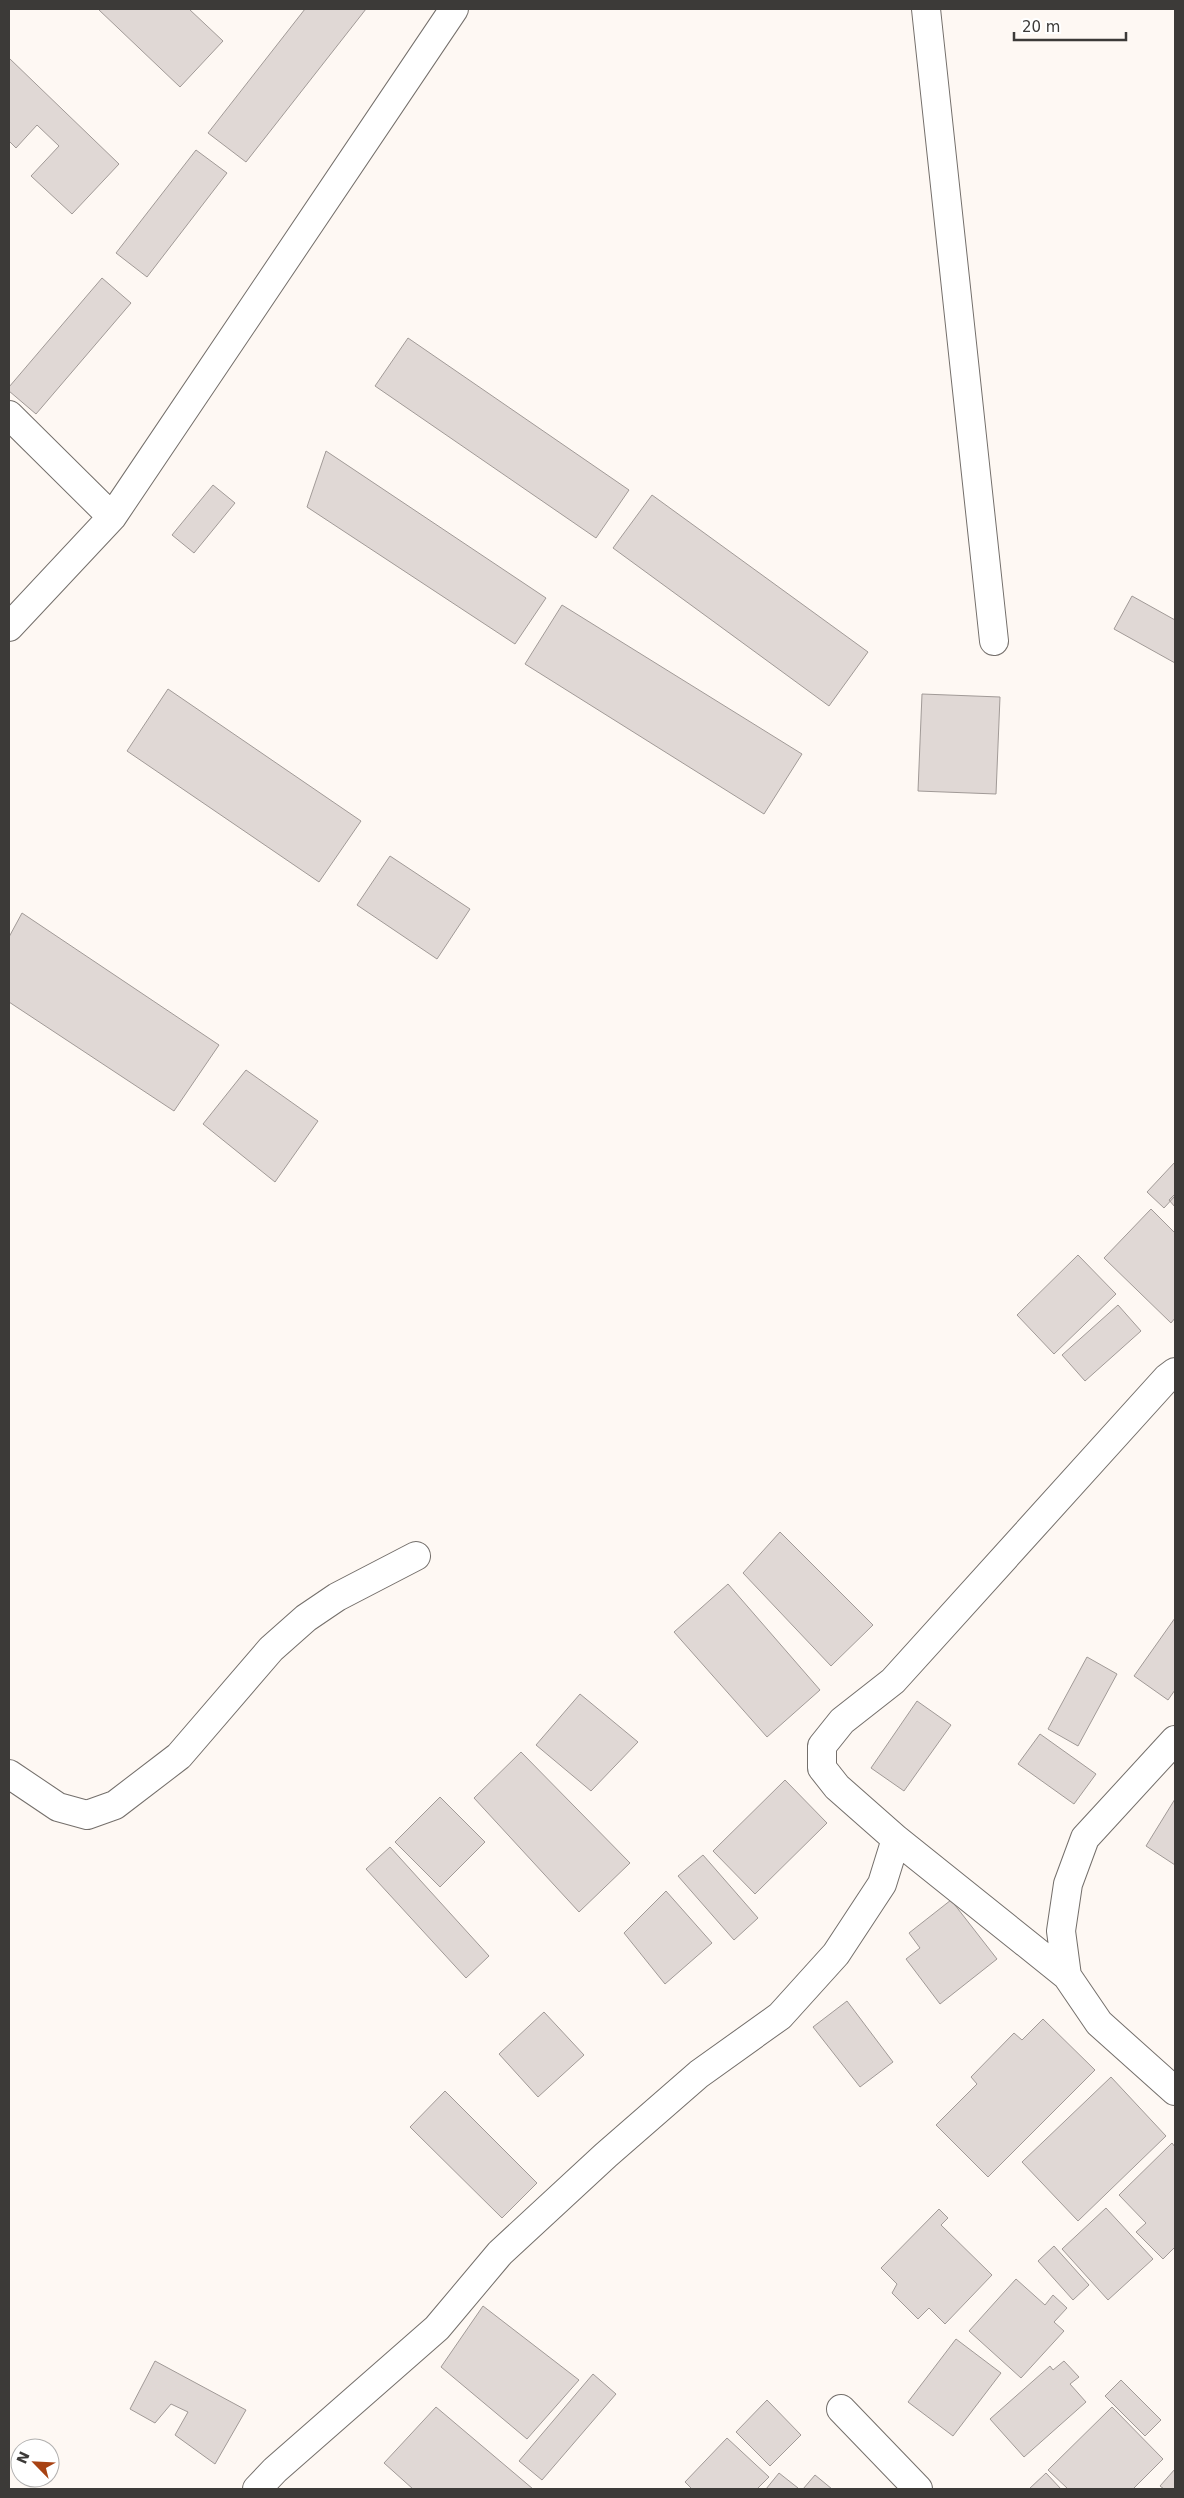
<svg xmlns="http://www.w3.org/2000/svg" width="1184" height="2498" font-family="'DejaVu Sans',sans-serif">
  <rect width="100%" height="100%" fill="#fef8f3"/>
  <!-- building -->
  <path fill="#e0d8d5" stroke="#a19a97" d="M 98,9 L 189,9 L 223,41 L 180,87 Z
    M 305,9 L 366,9 L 246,162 L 208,133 Z
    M 9,58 L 119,164 L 72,214 L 31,176 L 59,146 L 37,125 L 16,148 L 9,141 Z
    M 196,150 L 227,173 L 147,277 L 116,253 Z
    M 102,278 L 131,303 L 36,414 L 9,391 L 9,387 Z
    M 408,338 L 629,490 L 596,538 L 375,386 Z
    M 326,451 L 546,598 L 515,644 L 307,507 Z
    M 213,485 L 235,503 L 194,553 L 172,535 Z
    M 652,495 L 868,652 L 829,706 L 613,548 Z
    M 1132,596 L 1175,620 L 1175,663 L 1114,629 Z
    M 562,605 L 802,754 L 764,814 L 525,664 Z
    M 168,689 L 361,821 L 319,882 L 127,751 Z
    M 922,694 L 1000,697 L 996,794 L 918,791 Z
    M 390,856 L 470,909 L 437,959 L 357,905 Z
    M 22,913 L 219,1045 L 174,1111 L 9,1002 L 9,937 Z
    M 246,1070 L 318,1121 L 275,1182 L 203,1124 Z
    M 1175,1162 L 1175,1196 L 1164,1208 L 1147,1192 Z
    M 1175,1194 L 1175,1207 L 1169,1200 Z
    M 1151,1209 L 1175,1233 L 1175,1318 L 1171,1323 L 1104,1258 Z
    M 1078,1255 L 1116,1294 L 1054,1354 L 1017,1315 Z
    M 1118,1305 L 1141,1331 L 1085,1381 L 1062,1355 Z
    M 780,1532 L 873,1625 L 831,1666 L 743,1573 Z
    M 728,1584 L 820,1690 L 767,1737 L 674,1632 Z
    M 1175,1618 L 1175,1690 L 1168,1700 L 1134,1676 Z
    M 1087,1657 L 1117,1674 L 1078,1746 L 1048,1729 Z
    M 580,1694 L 638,1742 L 591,1791 L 536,1745 Z
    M 917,1701 L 951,1725 L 904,1791 L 871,1768 Z
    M 1040,1734 L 1096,1774 L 1074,1804 L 1018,1764 Z
    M 521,1752 L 630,1863 L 579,1912 L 474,1798 Z
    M 785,1780 L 827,1823 L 755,1894 L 713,1851 Z
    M 440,1797 L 485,1842 L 440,1887 L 395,1842 Z
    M 1175,1799 L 1175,1865 L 1146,1846 Z
    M 390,1847 L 489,1956 L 466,1978 L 366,1869 Z
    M 703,1855 L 758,1918 L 734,1940 L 678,1876 Z
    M 666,1891 L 712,1943 L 665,1984 L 624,1933 Z
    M 951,1900 L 997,1959 L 940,2004 L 906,1959 L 920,1948 L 909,1933 Z
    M 847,2001 L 893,2062 L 860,2087 L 813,2027 Z
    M 544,2012 L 584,2055 L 538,2097 L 499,2054 Z
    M 1043,2019 L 1095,2070 L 988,2177 L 936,2125 L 977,2084 L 971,2077 L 1014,2033 L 1022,2040 Z
    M 1111,2077 L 1166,2136 L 1078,2221 L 1022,2162 Z
    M 445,2091 L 537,2183 L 502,2218 L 410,2127 Z
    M 1172,2143 L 1175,2147 L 1175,2247 L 1163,2259 L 1136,2232 L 1146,2223 L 1119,2195 Z
    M 1106,2208 L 1153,2259 L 1108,2300 L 1062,2249 Z
    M 939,2209 L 948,2218 L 941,2225 L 992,2275 L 945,2324 L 929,2308 L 918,2319 L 892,2293 L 897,2284 L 881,2268 Z
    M 1054,2246 L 1089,2285 L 1073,2300 L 1038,2261 Z
    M 1016,2279 L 1045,2305 L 1053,2295 L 1067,2308 L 1054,2322 L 1064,2331 L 1021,2378 L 969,2331 Z
    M 483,2306 L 579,2380 L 527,2439 L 441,2367 Z
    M 956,2339 L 1001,2373 L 953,2436 L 908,2402 Z
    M 155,2361 L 246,2410 L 215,2464 L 175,2435 L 188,2412 L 171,2404 L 155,2423 L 130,2409 Z
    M 1064,2361 L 1079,2377 L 1070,2384 L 1086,2402 L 1024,2457 L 990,2419 L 1050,2366 L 1053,2370 Z
    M 593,2374 L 616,2394 L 542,2480 L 519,2461 Z
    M 1121,2380 L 1161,2420 L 1145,2436 L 1105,2396 Z
    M 767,2400 L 801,2435 L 770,2466 L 736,2432 Z
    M 436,2407 L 533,2489 L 413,2489 L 384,2463 Z
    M 1112,2407 L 1163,2459 L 1133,2489 L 1068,2489 L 1048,2470 Z
    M 727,2438 L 769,2477 L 757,2489 L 692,2489 L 685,2482 Z
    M 1175,2469 L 1175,2489 L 1164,2489 L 1160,2486 Z
    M 779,2473 L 798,2488 L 797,2489 L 766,2489 Z
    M 1046,2473 L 1061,2489 L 1029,2489 Z
    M 815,2475 L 832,2489 L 803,2489 Z"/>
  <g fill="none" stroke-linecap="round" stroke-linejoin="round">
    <defs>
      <path id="minor" d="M 926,9 L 994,641
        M 9,415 L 112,517
        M 9,627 L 112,517 L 454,9
        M 1175,1740 L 1085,1838 L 1068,1884 L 1061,1931 L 1067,1976 L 1099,2023 L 1175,2091
        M 9,1774 L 58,1807 L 87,1815 L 115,1805 L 179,1756 L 271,1649 L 306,1618 L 337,1597 L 416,1556
        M 896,1839 L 1067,1976
        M 841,2409 L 918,2489
        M 257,2489 L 275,2470 L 437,2328 L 500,2253 L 606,2155 L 699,2074 L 780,2016 L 836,1954 L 882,1884 L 896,1839 L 837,1787 L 822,1768 L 822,1746 L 842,1721 L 893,1681 L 1167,1378 L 1175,1372"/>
    </defs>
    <!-- minor casing -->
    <use href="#minor" stroke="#746f6b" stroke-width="30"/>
    <!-- minor -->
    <use href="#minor" stroke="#fff" stroke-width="28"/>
  </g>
  <!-- border -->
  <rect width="1184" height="2498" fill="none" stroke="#3c3a38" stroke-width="20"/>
  <!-- north arrow -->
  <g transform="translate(35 2463) rotate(294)"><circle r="24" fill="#ffffff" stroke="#b1b0af"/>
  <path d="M0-4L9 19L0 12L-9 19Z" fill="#a84314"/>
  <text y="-8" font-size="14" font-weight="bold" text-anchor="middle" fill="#3c3a38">N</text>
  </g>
  <!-- scale -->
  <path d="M1014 32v8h112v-8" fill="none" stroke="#3c3a38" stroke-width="2.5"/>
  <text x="1022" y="32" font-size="15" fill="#3c3a38" stroke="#ffffff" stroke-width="4" paint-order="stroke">20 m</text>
</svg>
